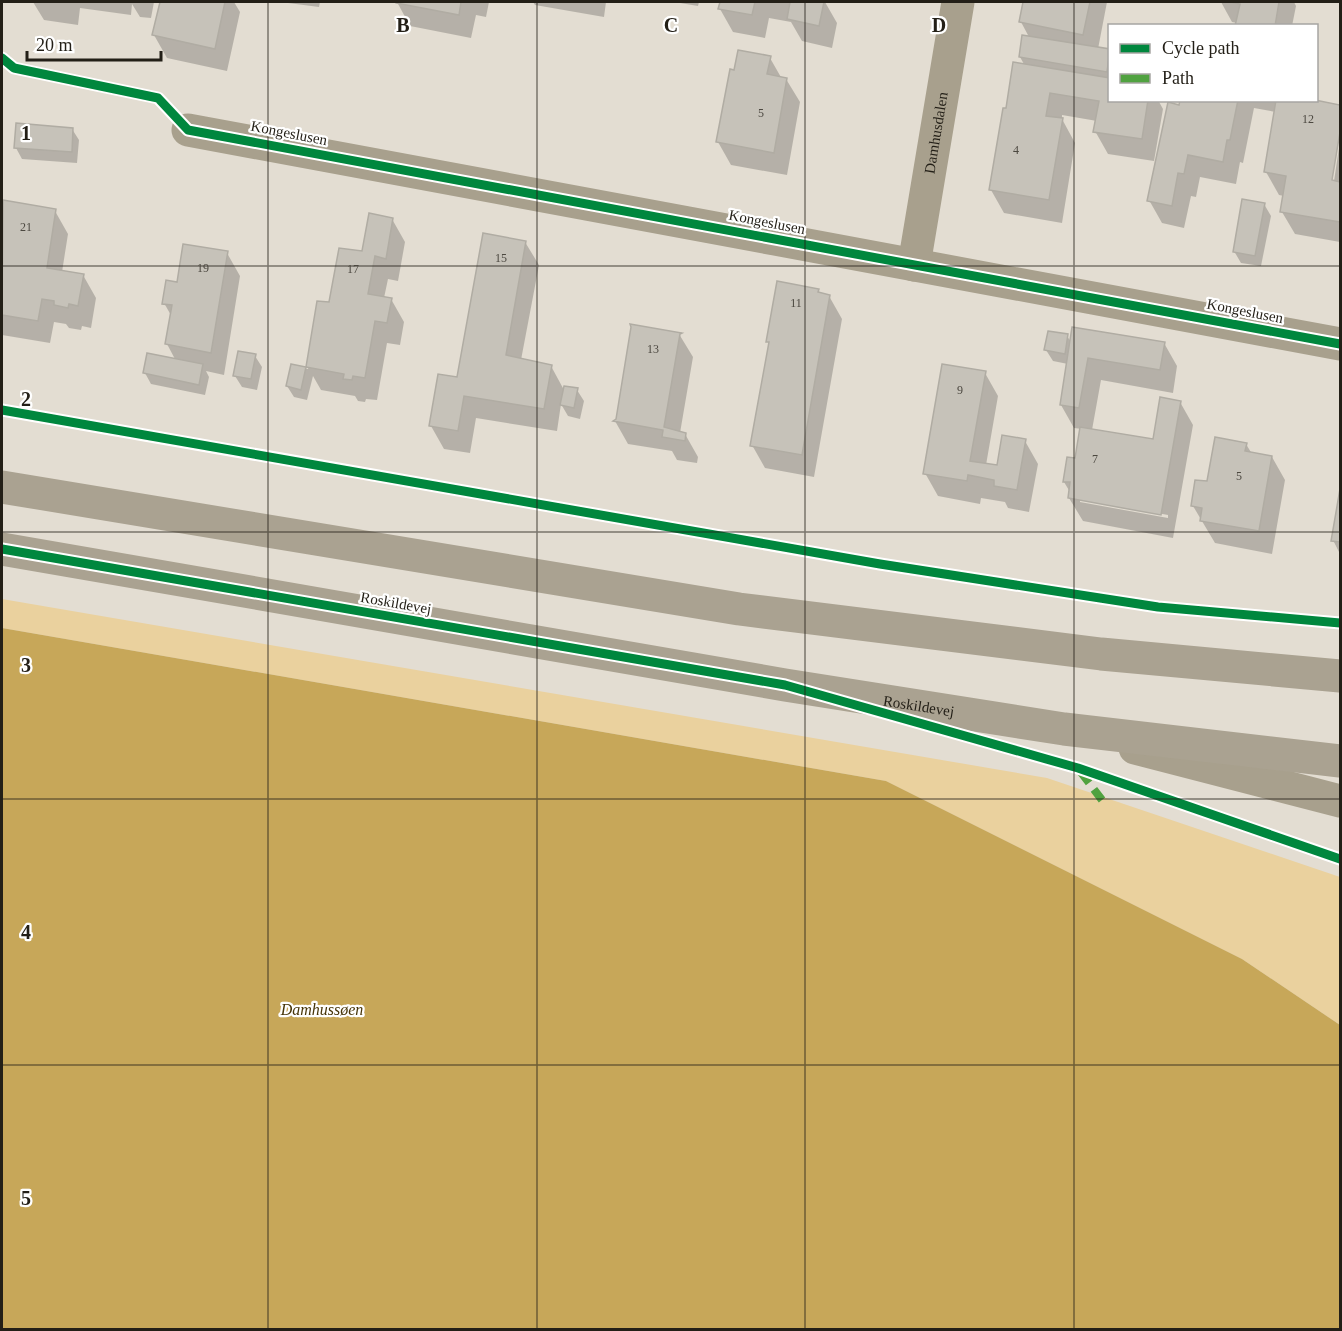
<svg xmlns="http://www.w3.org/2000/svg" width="1342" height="1331" font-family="Georgia,serif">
  <rect width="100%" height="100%" fill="#e3ddd2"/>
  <!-- green -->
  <path fill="#ead19e" d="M 2,599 L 1047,778 L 1340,877 L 1340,1025 L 1242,959 L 886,781 L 2,628 Z"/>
  <!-- water -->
  <path fill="#c7a759" d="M 2,628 L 886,781 L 1242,959 L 1340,1025 L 1340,1329 L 2,1329 Z"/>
  <!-- shadow -->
  <path fill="#0003" fill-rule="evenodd" d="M 33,2 L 154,2 L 151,18 L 140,17 L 132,4 L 131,15 L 80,8 L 78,25 L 44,20 Z
    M 161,2 L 234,2 L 240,12 L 227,71 L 167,58 L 154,35 Z
    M 287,2 L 320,2 L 319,7 L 288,3 Z
    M 397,2 L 489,2 L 486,17 L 476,15 L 471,38 L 410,26 Z
    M 533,2 L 606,2 L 604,17 L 535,5 Z
    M 674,2 L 699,2 L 698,6 Z
    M 721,2 L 825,2 L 837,23 L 832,48 L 802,41 L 791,22 L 769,18 L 765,38 L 733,32 L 720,9 Z
    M 1025,2 L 1107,2 L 1098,49 L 1110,51 L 1110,100 L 1158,100 L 1163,109 L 1154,161 L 1108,154 L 1095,131 L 1097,121 L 1062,115 L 1062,119 L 1075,143 L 1062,223 L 1004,213 L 991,190 L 1007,110 L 1025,66 L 1020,57 L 1029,37 L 1021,22 Z
    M 1221,2 L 1294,2 L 1296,6 L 1292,26 L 1237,26 L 1237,23 L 1232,22 Z
    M 770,58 L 782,79 L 786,79 L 800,102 L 787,175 L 731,165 L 718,142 L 735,72 Z
    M 1181,100 L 1305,100 L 1340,106 L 1340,125 L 1330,187 L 1333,188 L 1340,141 L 1340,242 L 1295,234 L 1282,212 L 1284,196 L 1279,195 L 1266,172 L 1276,112 L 1254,108 L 1243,163 L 1240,162 L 1236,184 L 1200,177 L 1196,197 L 1191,196 L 1184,228 L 1162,223 L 1149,200 Z
    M 72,129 L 79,140 L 77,163 L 22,159 L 16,148 Z
    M 4,202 L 55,211 L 68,234 L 62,272 L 83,275 L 96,298 L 91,328 L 82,326 L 81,330 L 69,328 L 66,324 L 54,322 L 50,343 L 2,335 L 2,218 Z
    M 1264,204 L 1271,216 L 1261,266 L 1241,263 L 1234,251 Z
    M 392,219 L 405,242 L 398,281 L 388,279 L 384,298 L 391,299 L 404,322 L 400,345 L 387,343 L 377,400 L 366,399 L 365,402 L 358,401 L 355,396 L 321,390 L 313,376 L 307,400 L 294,397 L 287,386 L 292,366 L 308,369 L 319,302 L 330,304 L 363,253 Z
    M 525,242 L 539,265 L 521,360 L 551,366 L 564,390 L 577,390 L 584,401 L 580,419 L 568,416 L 561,404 L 557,431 L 476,418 L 470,453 L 444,449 L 431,426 L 459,379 Z
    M 227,253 L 240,276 L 224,375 L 206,371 L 209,377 L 205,395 L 151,384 L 145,373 L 176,361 L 167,344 L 172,317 L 164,303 L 178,283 Z
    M 818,290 L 821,294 L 829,296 L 842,319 L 814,477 L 765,468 L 752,445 L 770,346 L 768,342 Z
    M 679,334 L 693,357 L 680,433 L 685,434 L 698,457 L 697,463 L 677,460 L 672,451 L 628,444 L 615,421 Z
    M 1067,336 L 1071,342 L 1164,343 L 1177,366 L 1173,393 L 1101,380 L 1092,430 L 1154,441 L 1180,402 L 1193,425 L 1173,538 L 1083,521 L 1069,498 L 1070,492 L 1064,482 L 1076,460 L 1082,429 L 1074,428 L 1061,405 L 1068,364 L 1053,361 L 1046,350 ZM 1080,499 L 1168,515 L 1168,518 L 1080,502 Z
    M 255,356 L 262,367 L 257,390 L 242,387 L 235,376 Z
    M 985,373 L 998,396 L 986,465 L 998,467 L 1025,441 L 1038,464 L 1029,512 L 1008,508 L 1005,502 L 981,498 L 980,504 L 938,496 L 925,473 Z
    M 1246,444 L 1252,454 L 1272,457 L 1285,480 L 1272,554 L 1215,543 L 1193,506 L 1208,483 Z
    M 1340,497 L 1340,554 L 1333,540 Z"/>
  <!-- building -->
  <path fill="#c6c2b9" stroke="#b0aca3" stroke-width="1.5" d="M 160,2 L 225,2 L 215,49 L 152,35 Z
    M 396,2 L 461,2 L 459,15 L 396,3 Z
    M 720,2 L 755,2 L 752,15 L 718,9 Z
    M 788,2 L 824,2 L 819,26 L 787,19 L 790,2 Z
    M 1023,2 L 1090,2 L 1083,35 L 1019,22 Z
    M 1230,2 L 1279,2 L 1275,26 L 1235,26 L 1240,4 Z
    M 1022,35 L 1110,49 L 1107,72 L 1019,57 Z
    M 738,50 L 771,56 L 767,74 L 787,78 L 774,153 L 716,142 L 730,69 L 734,70 Z
    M 1013,62 L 1110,78 L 1110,100 L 1148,100 L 1142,139 L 1093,132 L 1099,101 L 1050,93 L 1046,116 L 1063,118 L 1049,200 L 989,190 L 1003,108 L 1006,108 Z
    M 1180,100 L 1238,100 L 1230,140 L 1227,140 L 1223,162 L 1188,155 L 1184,174 L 1178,173 L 1172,206 L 1147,201 L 1168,102 L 1179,105 Z
    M 1276,100 L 1315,100 L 1340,105 L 1340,132 L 1332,180 L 1340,182 L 1340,222 L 1280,212 L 1286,176 L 1264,172 Z
    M 16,123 L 73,128 L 72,152 L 14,148 Z
    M 1242,199 L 1265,203 L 1255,256 L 1233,252 Z
    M 3,200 L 56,209 L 47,268 L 84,274 L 78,306 L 69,304 L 68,308 L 54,305 L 54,301 L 42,299 L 38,321 L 2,315 Z
    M 369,213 L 393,218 L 386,259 L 375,256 L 368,294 L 392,298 L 387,323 L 375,321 L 365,378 L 353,376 L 352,380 L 343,379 L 344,374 L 306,367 L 317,301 L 329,302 L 339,248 L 362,251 Z
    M 483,233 L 526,241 L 506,355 L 552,365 L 544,409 L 464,396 L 458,431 L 429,426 L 438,374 L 457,377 Z
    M 183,244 L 228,251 L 211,353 L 165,344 L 172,305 L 162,304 L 166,280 L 177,282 Z
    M 777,281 L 819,289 L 818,292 L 830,295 L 802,455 L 750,446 L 769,342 L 766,342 Z
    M 630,324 L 682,333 L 680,334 L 664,427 L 686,433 L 685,441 L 662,437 L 663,430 L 613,421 L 616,419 L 631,327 Z
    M 1072,327 L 1165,342 L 1160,370 L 1088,358 L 1079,408 L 1060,405 Z
    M 1048,331 L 1068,334 L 1065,354 L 1044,350 Z
    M 238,351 L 256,354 L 251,379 L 233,376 Z
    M 147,353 L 203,364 L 199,385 L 143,373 Z
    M 291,364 L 306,367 L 301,390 L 286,386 Z
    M 942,364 L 986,371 L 970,461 L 997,465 L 1002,435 L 1026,439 L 1017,490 L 994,486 L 994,480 L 968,475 L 967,481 L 923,474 Z
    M 564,386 L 578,388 L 574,408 L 560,405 Z
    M 1160,397 L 1181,401 L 1161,515 L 1068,498 L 1070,482 L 1063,482 L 1067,457 L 1075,458 L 1080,427 L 1153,439 Z
    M 1215,437 L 1247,443 L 1245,451 L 1272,456 L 1259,531 L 1200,521 L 1202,508 L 1191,506 L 1195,480 L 1207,481 Z
    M 1340,489 L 1340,542 L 1331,541 Z"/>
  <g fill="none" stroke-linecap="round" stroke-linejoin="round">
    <!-- minor -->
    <g stroke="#a8a08d" stroke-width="33">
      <path d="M 188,130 L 1340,344"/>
      <path id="s1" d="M 914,265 L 958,2"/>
      <path d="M 1135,748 L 1340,801"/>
    </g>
    <!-- major -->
    <g stroke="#aaa291" stroke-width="33">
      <path d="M 2,487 L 739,609 L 1101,654 L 1340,676"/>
      <path id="s2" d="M 2,549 L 785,685 L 1064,729 L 1340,761"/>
    </g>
    <!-- quiet -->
    <path stroke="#50a240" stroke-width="8" stroke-dasharray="15 8" stroke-linecap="butt" d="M 1080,771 L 1102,800"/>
    <defs>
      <path id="cycleway" d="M 2,58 L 14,68 L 158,98 L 188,130 L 1340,344
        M 2,410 L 880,564 L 1158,607 L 1340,623
        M 2,549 L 785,685 L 1078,768 L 1340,859"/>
    </defs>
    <!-- cycleway casing -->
    <use href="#cycleway" stroke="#fff" stroke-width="13"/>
    <!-- cycleway -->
    <use href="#cycleway" stroke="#00873e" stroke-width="9"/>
  </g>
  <!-- grid -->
  <path fill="none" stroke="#231f17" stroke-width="1.5" stroke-opacity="0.55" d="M 268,2 L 268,1330M 537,2 L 537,1330M 805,2 L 805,1330M 1074,2 L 1074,1330M 2,266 L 1340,266M 2,532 L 1340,532M 2,799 L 1340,799M 2,1065 L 1340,1065"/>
  <g text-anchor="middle" stroke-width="4.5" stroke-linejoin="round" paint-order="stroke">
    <!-- number labels -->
    <g font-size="12" fill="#4c4840">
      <text x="761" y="117">5</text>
      <text x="1308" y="123">12</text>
      <text x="1016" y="154">4</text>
      <text x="26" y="231">21</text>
      <text x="501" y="262">15</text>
      <text x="203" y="272">19</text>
      <text x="353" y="273">17</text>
      <text x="796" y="307">11</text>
      <text x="653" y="353">13</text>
      <text x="960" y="394">9</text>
      <text x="1095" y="463">7</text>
      <text x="1239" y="480">5</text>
    </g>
    <!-- street labels -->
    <g font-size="15" fill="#231f17" stroke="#fff">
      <text transform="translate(289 133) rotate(11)" y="5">Kongeslusen</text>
      <text dy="5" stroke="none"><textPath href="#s1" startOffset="134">Damhusdalen</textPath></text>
      <text transform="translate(767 222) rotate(11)" y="5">Kongeslusen</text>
      <text transform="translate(1245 311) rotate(11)" y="5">Kongeslusen</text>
      <text transform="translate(396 603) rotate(10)" y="5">Roskildevej</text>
      <text dy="5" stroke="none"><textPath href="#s2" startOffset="930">Roskildevej</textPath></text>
    </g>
    <!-- water labels -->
    <g font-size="16" font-style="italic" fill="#473509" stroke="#fff">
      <text x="322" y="1015">Damhussøen</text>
    </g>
  </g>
  <g font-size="20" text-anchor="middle" font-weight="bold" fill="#231f17" stroke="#fff" stroke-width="4.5" stroke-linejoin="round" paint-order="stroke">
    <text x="403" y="32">B</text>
    <text x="671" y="32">C</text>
    <text x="939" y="32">D</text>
    <text x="26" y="140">1</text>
    <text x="26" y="406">2</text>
    <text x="26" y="672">3</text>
    <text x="26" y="939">4</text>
    <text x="26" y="1205">5</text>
  </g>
  <!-- border -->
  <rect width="1342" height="1331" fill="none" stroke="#231f17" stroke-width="6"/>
  <!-- legend -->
  <rect x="1108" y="24" width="210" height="78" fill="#ffffff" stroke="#a7a5a2" stroke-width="1.5"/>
  <rect x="1120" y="44" width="30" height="9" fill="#00873e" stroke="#a7a5a2" stroke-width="1.5"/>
  <text x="1162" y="54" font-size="18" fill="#231f17">Cycle path</text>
  <rect x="1120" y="74" width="30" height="9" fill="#50a240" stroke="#a7a5a2" stroke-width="1.5"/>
  <text x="1162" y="84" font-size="18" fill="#231f17">Path</text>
  <!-- scale -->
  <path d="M27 51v9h134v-9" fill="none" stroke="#231f17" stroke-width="3"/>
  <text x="36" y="51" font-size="18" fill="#231f17" stroke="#ffffff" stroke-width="4.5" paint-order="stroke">20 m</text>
</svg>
